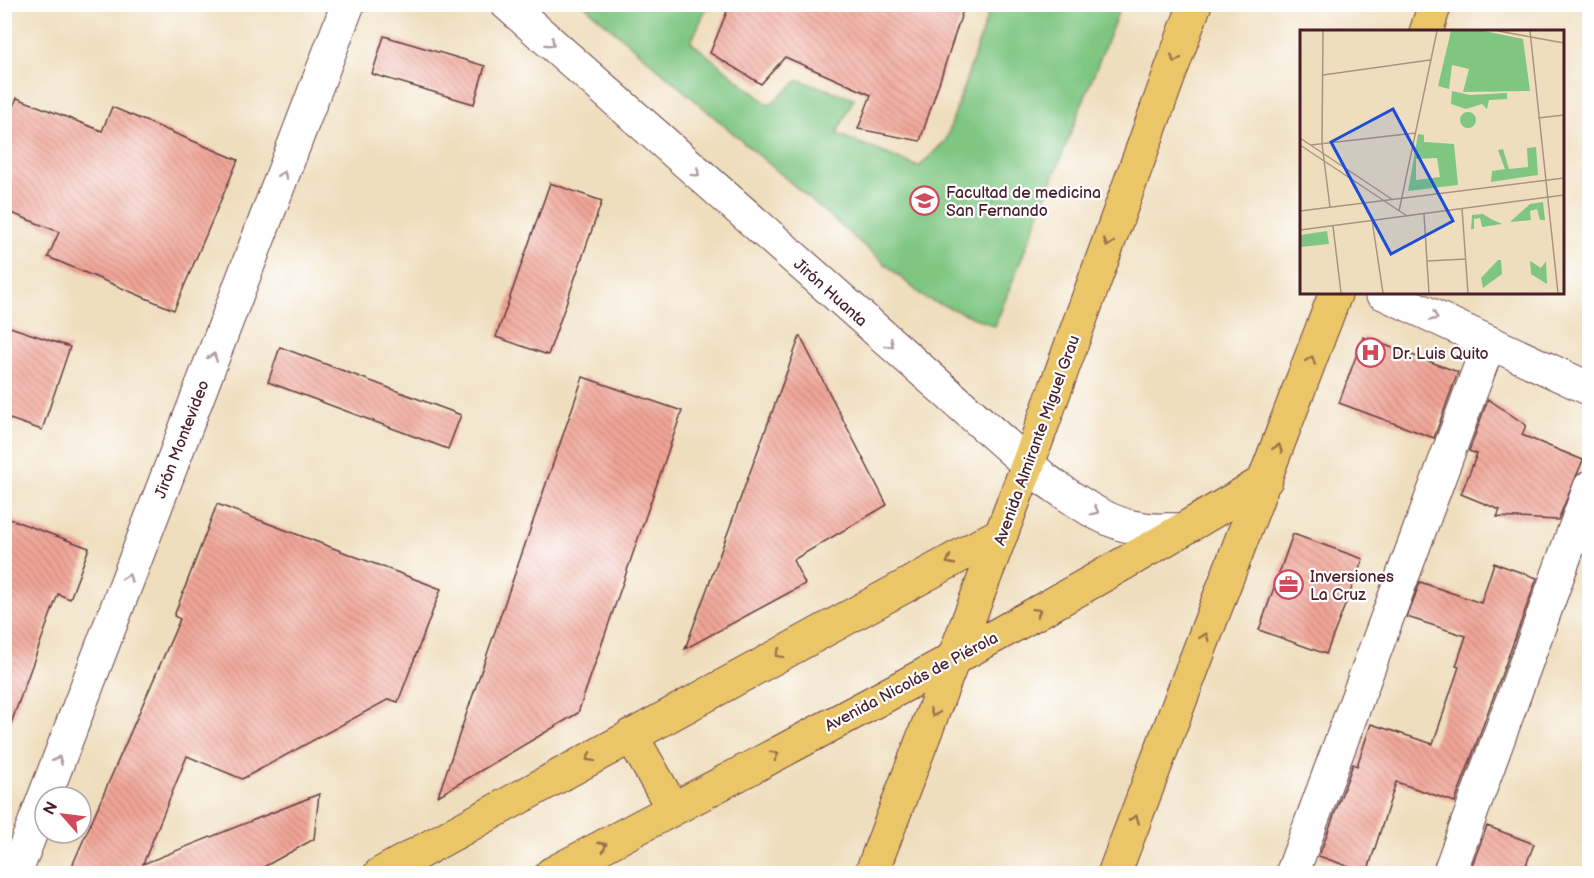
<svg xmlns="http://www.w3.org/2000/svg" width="1594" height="878" font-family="'Balsamiq Sans',sans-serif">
  <defs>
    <pattern id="building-back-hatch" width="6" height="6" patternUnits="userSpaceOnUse" patternTransform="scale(1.5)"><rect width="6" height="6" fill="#f1a597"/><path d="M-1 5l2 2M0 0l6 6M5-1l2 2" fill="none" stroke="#c5867b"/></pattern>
  </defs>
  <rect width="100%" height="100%" fill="#fff"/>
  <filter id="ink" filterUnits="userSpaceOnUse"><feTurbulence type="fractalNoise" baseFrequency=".0167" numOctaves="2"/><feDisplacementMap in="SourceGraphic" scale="12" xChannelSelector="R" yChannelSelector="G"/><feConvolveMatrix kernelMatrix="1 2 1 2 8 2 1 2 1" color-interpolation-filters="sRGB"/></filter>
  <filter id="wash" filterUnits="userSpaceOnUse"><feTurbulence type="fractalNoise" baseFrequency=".008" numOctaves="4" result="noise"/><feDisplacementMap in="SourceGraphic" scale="24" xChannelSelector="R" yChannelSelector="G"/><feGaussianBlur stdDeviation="1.35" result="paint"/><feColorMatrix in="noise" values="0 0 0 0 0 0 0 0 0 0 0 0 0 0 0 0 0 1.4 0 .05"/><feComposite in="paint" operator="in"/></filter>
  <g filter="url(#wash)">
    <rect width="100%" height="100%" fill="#efdebd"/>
    <!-- garden -->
    <path fill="#7ec681" stroke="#647256" stroke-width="1.5" d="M 584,5 L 708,5 L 691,42 L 769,105 L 799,80 L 854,98 L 837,134 L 919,167 L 946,140 L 991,5 L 1121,5 L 995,326 L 925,298 Z"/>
    <g id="blocks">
      <!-- building -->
      <path fill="url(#building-back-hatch)" d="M 730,4 L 965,4 L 920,141 L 858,129 L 871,95 L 785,57 L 761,84 L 710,53 Z
        M 384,36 L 485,66 L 474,104 L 372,74 Z
        M 17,98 L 102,131 L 112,107 L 238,160 L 174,310 L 48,257 L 59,232 L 4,210 L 4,129 Z
        M 550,183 L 602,201 L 548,355 L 496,337 Z
        M 4,325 L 70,347 L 42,430 L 4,417 Z
        M 800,336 L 887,505 L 793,560 L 805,584 L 685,649 Z
        M 1363,337 L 1458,372 L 1434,438 L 1339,403 Z
        M 280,347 L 461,415 L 448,449 L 268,382 Z
        M 583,377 L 682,411 L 578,713 L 438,796 Z
        M 1488,399 L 1526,425 L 1522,435 L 1583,460 L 1558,520 L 1497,517 L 1500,510 L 1461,494 L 1477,454 L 1469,451 Z
        M 217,504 L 441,589 L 398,702 L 389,699 L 242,779 L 187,756 L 143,864 L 319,794 L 314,839 L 253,873 L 69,873 L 180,619 L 174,616 Z
        M 4,517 L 89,548 L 70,599 L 58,594 L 9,729 L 4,728 Z
        M 1293,534 L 1363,559 L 1326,654 L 1259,630 Z
        M 1494,563 L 1537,578 L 1455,802 L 1396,782 L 1367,873 L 1319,856 L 1353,764 L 1357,766 L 1371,724 L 1433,744 L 1459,667 L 1456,666 L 1466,636 L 1407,617 L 1420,582 L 1481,603 Z
        M 1487,826 L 1534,844 L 1523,873 L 1469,873 Z"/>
    </g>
  </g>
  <g filter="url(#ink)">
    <use href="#blocks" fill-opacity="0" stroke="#633c41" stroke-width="1.5"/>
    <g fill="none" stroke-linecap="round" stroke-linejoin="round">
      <defs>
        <path id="minor" d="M 507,4 L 1046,480 C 1075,500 1108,526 1145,529 C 1157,531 1170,529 1182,530
          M 1381,292 L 1590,389
          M 15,874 L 348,4
          M 1292,874 L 1489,343
          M 1449,874 L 1590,487"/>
        <path id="major" d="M 1426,32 L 1435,4
          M 631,735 L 673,809
          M 380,874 L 1002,533
          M 551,874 C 791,746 1033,621 1266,480
          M 871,874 L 1028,464 L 1195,4
          M 1114,874 L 1336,292"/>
      </defs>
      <!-- minor casing -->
      <use href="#minor" stroke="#633c41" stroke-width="35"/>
      <!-- major casing -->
      <use href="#major" stroke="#633c41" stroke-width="35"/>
      <!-- minor -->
      <use href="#minor" stroke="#fff" stroke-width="33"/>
      <!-- major -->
      <use href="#major" stroke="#ebc669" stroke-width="33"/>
    </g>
    <!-- one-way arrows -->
    <defs><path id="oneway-chevron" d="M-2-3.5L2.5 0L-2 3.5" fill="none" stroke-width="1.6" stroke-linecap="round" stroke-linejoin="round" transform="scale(1.5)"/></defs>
    <g stroke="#ae9aa0">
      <use href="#oneway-chevron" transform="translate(551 43) rotate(42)"/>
      <use href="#oneway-chevron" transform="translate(696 173) rotate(42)"/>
      <use href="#oneway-chevron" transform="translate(283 175) rotate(-69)"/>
      <use href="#oneway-chevron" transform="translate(1434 317) rotate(25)"/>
      <use href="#oneway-chevron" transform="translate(890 344) rotate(41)"/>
      <use href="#oneway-chevron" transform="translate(213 357) rotate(-69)"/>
      <use href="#oneway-chevron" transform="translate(1095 511) rotate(27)"/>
      <use href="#oneway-chevron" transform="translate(128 578) rotate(-69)"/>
      <use href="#oneway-chevron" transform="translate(58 760) rotate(-69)"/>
    </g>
    <g stroke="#9a724a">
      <use href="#oneway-chevron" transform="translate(1175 59) rotate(110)"/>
      <use href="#oneway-chevron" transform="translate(1108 243) rotate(110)"/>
      <use href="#oneway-chevron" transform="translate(1311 360) rotate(-70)"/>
      <use href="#oneway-chevron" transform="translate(1278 448) rotate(-69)"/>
      <use href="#oneway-chevron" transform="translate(950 561) rotate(152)"/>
      <use href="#oneway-chevron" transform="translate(1037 612) rotate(-30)"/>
      <use href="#oneway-chevron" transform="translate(1205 637) rotate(-69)"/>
      <use href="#oneway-chevron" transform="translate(779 654) rotate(151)"/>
      <use href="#oneway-chevron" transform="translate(934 713) rotate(111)"/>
      <use href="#oneway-chevron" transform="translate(775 755) rotate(-28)"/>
      <use href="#oneway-chevron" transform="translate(590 758) rotate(151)"/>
      <use href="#oneway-chevron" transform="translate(1135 819) rotate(-69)"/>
      <use href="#oneway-chevron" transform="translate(603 846) rotate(-28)"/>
    </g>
  </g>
  <!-- icons -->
  <defs>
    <symbol id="university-ring" viewBox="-11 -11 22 22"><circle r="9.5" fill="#fff" stroke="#d1495b" stroke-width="1.5"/><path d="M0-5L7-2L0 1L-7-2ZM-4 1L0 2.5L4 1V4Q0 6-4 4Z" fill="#d1495b"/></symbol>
    <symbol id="hospital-ring" viewBox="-11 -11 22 22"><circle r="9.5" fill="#fff" stroke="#d1495b" stroke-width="1.5"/><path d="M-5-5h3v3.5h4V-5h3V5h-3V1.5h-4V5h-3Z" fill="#d1495b"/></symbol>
    <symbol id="office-ring" viewBox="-11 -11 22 22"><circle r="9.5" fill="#fff" stroke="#d1495b" stroke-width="1.5"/><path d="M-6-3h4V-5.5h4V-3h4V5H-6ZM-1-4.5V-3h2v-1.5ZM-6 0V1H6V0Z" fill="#d1495b"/></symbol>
  </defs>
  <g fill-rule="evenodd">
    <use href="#university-ring" x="908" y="184" width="33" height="33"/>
    <use href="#hospital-ring" x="1354" y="336" width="33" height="33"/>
    <use href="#office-ring" x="1272" y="568" width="33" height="33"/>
  </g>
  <g text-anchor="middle" stroke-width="4.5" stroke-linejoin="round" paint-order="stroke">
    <!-- poi labels -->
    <g font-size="16" fill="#4a1f2b" stroke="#fff" text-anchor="start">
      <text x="946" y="198">Facultad de medicina<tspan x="946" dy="18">San Fernando</tspan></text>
      <text x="1392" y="359">Dr. Luis Quito</text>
      <text x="1310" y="582">Inversiones<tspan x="1310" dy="18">La Cruz</tspan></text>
    </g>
    <!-- street labels -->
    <g font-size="16" fill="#4a1f2b" stroke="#fff">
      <text transform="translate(831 292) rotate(42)" y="6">Jirón Huanta</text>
      <text transform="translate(181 439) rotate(-69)" y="6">Jirón Montevideo</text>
      <text transform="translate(1036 440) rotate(-70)" y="6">Avenida Almirante Miguel Grau</text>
      <text transform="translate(911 681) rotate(-28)" y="6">Avenida Nicolás de Piérola</text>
    </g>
  </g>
  <!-- overview -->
  <g transform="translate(1300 30)">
    <rect width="264" height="264" fill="#efdebd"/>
    <path d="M 27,201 L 29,214 L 0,217 L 0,205 ZM 198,230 L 201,230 L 202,244 L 183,258 L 181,248 ZM 230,231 L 241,238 L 246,231 L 247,254 L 231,244 Z" fill="#7ec681"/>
    <path d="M 151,1 L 184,1 L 223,9 L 230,61 L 163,62 L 169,39 L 152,35 L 149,59 L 138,56 ZM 152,61 L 170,65 L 207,63 L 207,69 L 189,70 L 187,79 L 182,74 L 166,79 L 151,74 ZM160 90a8 8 0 1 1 16 0a8 8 0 1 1-16 0ZM 118,104 L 124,105 L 124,112 L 154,114 L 158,155 L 108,161 ZM 137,128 L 140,147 L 116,150 L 116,129 ZM 236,117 L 238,145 L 191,152 L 192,141 L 205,139 L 198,120 L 203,119 L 209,139 L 228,137 L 227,118 ZM 243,172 L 245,190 L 240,190 L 237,179 L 230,181 L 231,190 L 210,192 L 230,174 ZM 183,184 L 191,189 L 202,194 L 182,197 L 180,188 L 174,189 L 174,199 L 171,199 L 172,185 Z" fill="#7ec681" fill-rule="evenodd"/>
    <path fill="none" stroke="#ad9283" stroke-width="1.5" d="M 23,1 L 22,114 L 30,177M 198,1 L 264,13M 230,1 L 258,263M 23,45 L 130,30M 238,88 L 264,85M 0,108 L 93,170M 0,115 L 107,186M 11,115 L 115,103M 162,178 L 168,263M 0,181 L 264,148M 99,181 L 137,1M 124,184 L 129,263M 72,190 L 83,263M 33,196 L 41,263M 0,200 L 264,165M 127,231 L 166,229"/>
    <path fill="#1d4ed8" fill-opacity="0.15" stroke="#1d4ed8" stroke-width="3" d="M 93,79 L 153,191 L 91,224 L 31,112 Z"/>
    <rect width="264" height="264" fill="none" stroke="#4a1f2b" stroke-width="3"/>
  </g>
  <!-- margin -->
  <rect width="1594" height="878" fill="none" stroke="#fff" stroke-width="24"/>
  <!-- north arrow -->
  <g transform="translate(63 815) rotate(298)"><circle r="28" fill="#ffffff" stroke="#b7a5aa" stroke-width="1.5"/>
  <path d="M0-4.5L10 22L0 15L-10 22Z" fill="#d1495b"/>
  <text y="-9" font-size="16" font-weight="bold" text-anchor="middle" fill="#4a1f2b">N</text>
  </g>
</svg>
